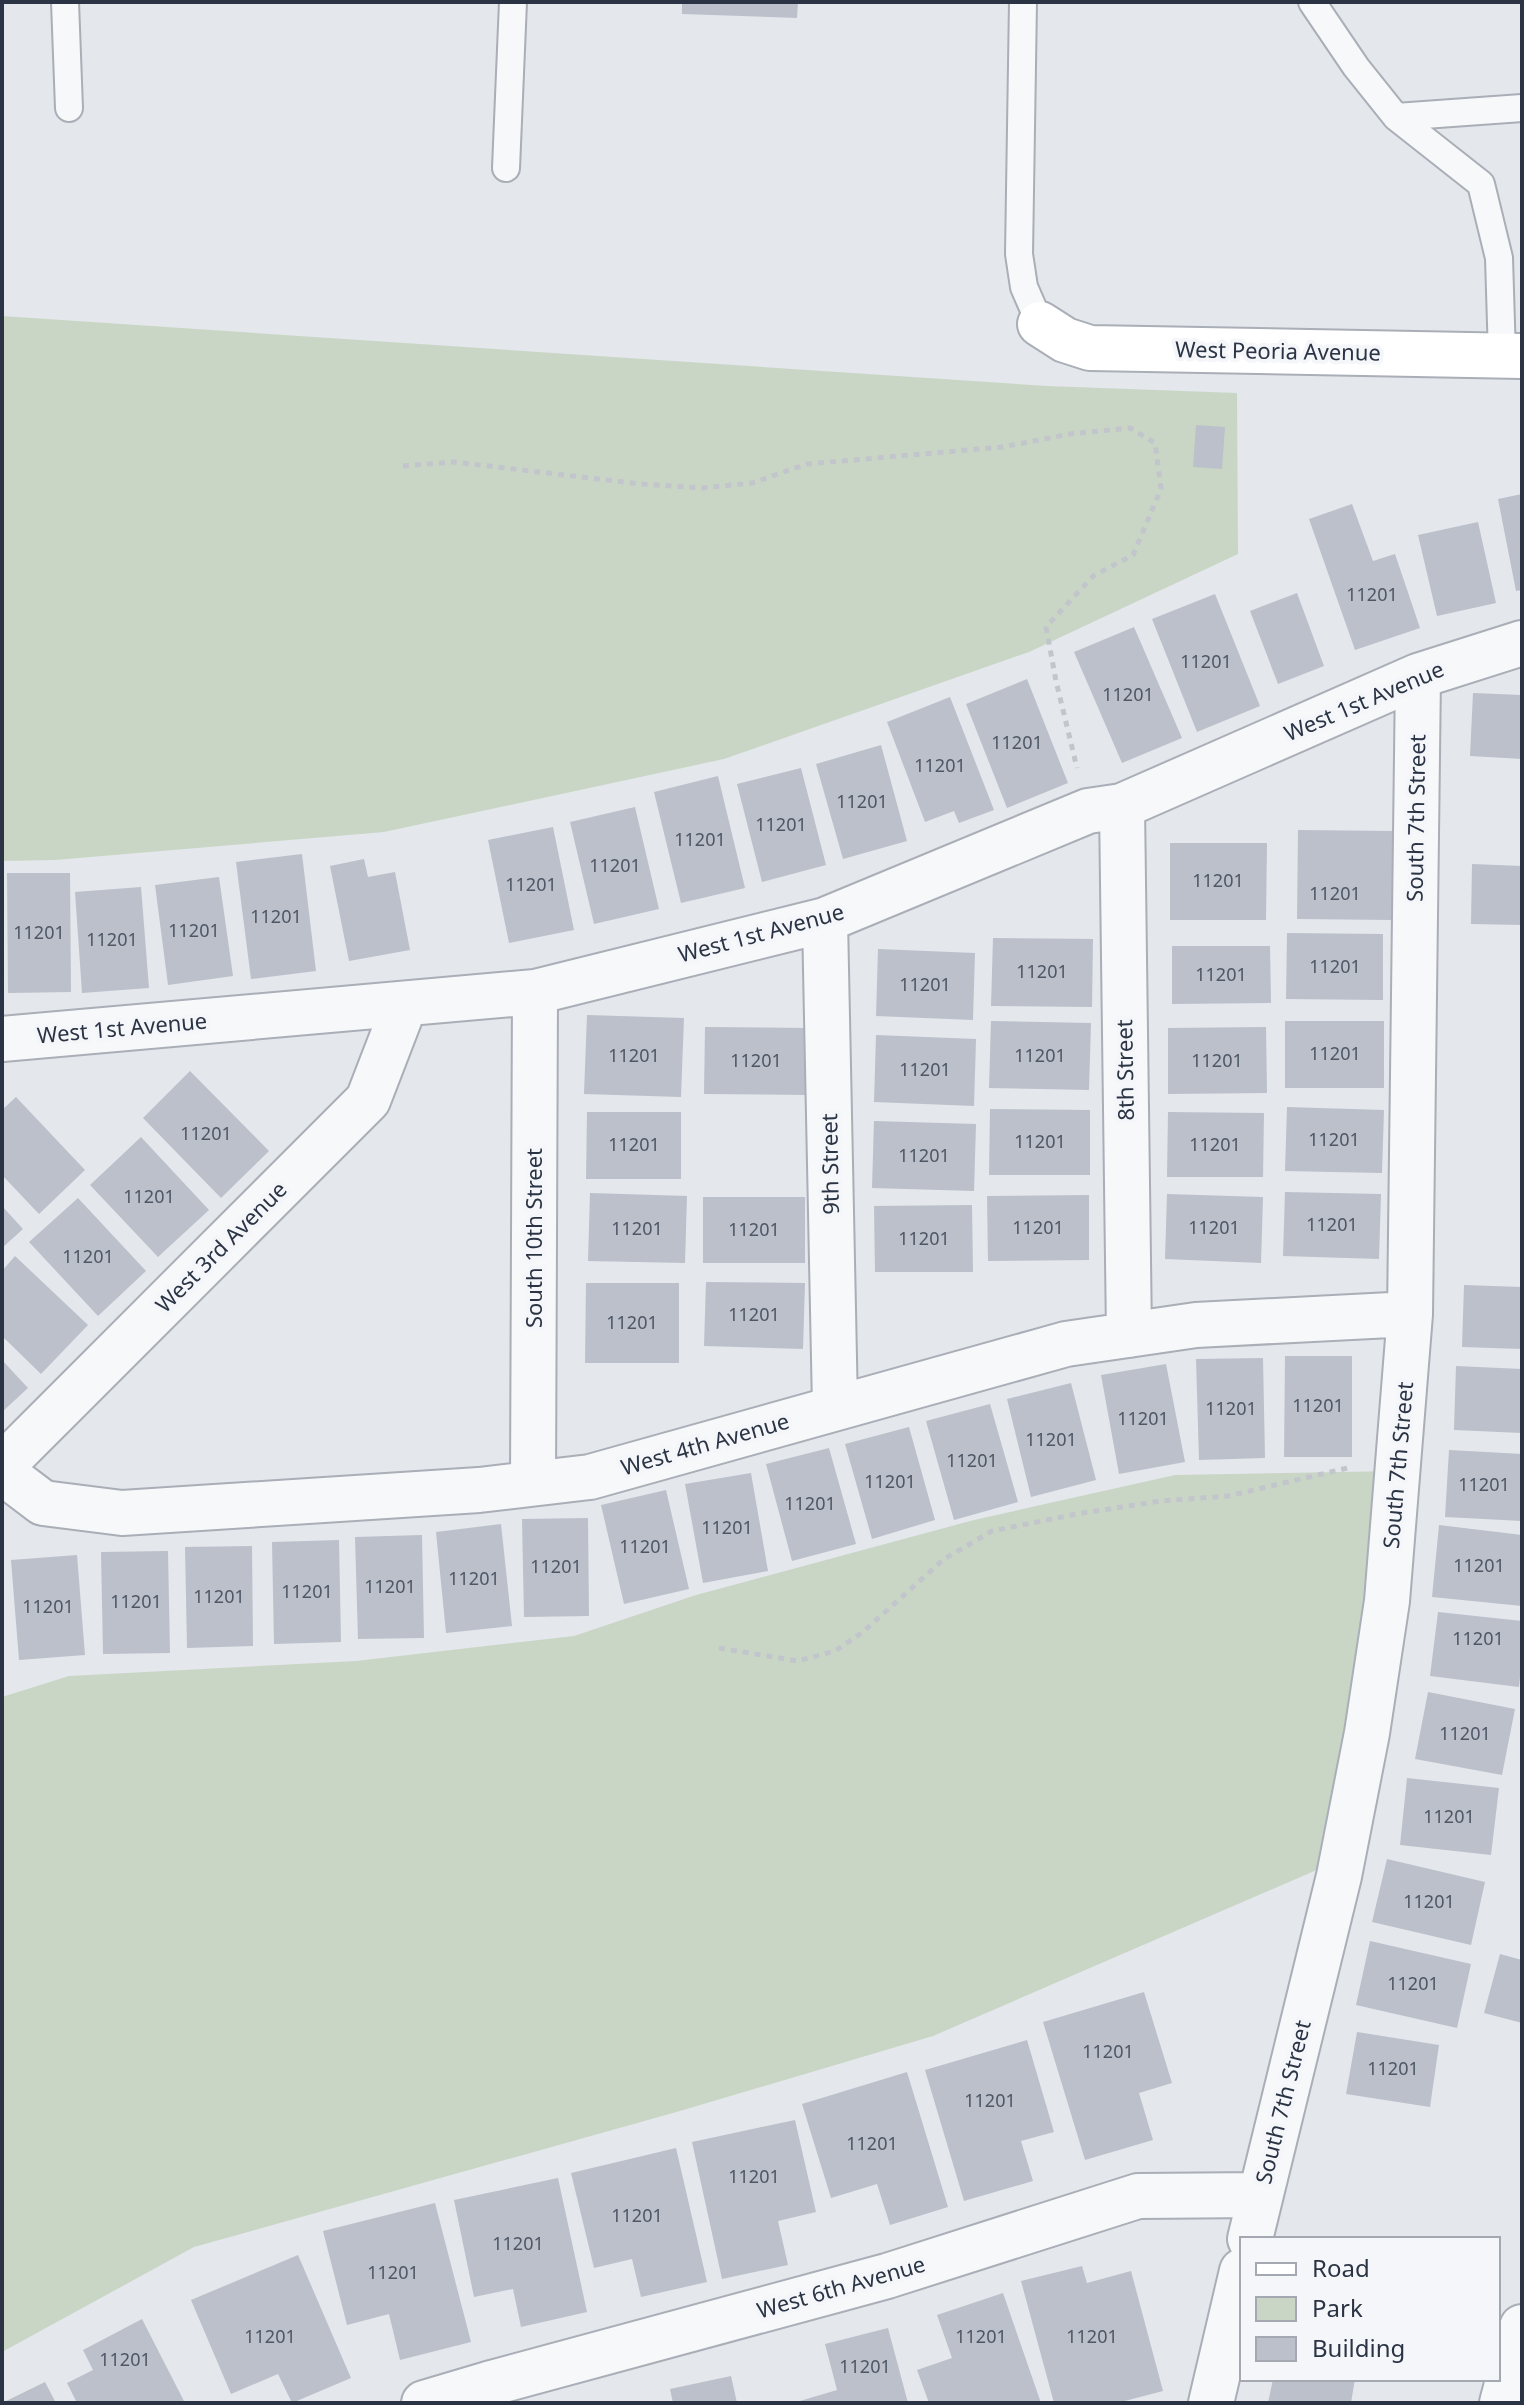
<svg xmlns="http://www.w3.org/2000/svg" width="1524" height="2405" font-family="'Noto Sans',sans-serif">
  <rect width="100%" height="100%" fill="#e4e7ec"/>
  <!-- green -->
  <path fill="#c9d6c5" d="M 2,316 L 1047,386 L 1237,393 L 1238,554 L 1029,652 L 724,759 L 384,832 L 55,860 L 2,861 Z
    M 1397,1471 L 1342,1859 L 933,2036 L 680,2111 L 194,2247 L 2,2352 L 2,1697 L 69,1676 L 356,1661 L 574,1636 L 696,1595 L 974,1520 L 1175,1475 Z"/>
  <!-- building -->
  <path fill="#bbc0ca" d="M 682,2 L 798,2 L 797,18 L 682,14 Z
    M 1196,425 L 1225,427 L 1222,469 L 1193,467 Z
    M 1522,494 L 1522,590 L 1516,591 L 1498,499 Z
    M 1352,504 L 1373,561 L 1395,554 L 1420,628 L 1355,650 L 1309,519 Z
    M 1478,522 L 1496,603 L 1437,616 L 1418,535 Z
    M 1297,593 L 1324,666 L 1278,684 L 1250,611 Z
    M 1215,594 L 1260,706 L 1197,732 L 1152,619 Z
    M 1134,627 L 1182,738 L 1122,763 L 1074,652 Z
    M 1027,679 L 1068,783 L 1007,808 L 966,704 Z
    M 1473,693 L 1522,695 L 1522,759 L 1470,756 Z
    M 950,697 L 994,810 L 959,823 L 954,811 L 925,822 L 887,722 Z
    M 881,745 L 907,841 L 843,859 L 816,764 Z
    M 801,768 L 826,865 L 762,882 L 737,784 Z
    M 718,776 L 745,888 L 681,903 L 654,792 Z
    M 635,807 L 659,909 L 594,924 L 570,822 Z
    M 553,827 L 574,930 L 509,943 L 488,840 Z
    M 1298,830 L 1393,831 L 1393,920 L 1297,919 Z
    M 1170,843 L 1267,843 L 1266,920 L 1170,920 Z
    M 302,854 L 316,971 L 251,979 L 236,862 Z
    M 364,859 L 368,877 L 395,872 L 410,950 L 349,961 L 330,866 Z
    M 1472,864 L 1522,866 L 1522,925 L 1471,924 Z
    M 7,873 L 70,873 L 71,992 L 8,993 Z
    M 219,877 L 233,976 L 168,985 L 155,885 Z
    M 141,887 L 149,988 L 82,993 L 75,892 Z
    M 1287,933 L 1383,934 L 1383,1000 L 1286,999 Z
    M 993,938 L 1093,939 L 1092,1007 L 991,1006 Z
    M 1172,946 L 1270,946 L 1271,1003 L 1172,1004 Z
    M 878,949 L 975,953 L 973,1020 L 876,1016 Z
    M 587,1015 L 684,1018 L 681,1097 L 584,1094 Z
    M 991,1021 L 1091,1023 L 1089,1090 L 989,1088 Z
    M 1285,1021 L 1384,1021 L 1384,1088 L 1285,1088 Z
    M 705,1027 L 808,1028 L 807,1095 L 704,1094 Z
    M 1266,1027 L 1267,1093 L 1168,1094 L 1168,1028 Z
    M 876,1035 L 976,1039 L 974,1106 L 874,1102 Z
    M 190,1071 L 269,1151 L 221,1198 L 143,1118 Z
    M 16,1097 L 85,1170 L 39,1214 L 2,1175 L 2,1110 Z
    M 1287,1107 L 1384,1110 L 1382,1173 L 1285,1171 Z
    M 990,1109 L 1090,1110 L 1090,1175 L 989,1175 Z
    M 587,1112 L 681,1112 L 681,1179 L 586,1179 Z
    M 1168,1112 L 1264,1113 L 1263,1177 L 1167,1177 Z
    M 874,1121 L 976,1124 L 974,1191 L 872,1188 Z
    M 141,1137 L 209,1210 L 158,1257 L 90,1185 Z
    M 1285,1192 L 1381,1194 L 1379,1259 L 1283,1256 Z
    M 590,1193 L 687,1196 L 685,1263 L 588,1261 Z
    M 1167,1194 L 1263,1197 L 1261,1263 L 1165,1259 Z
    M 1089,1195 L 1089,1260 L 988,1261 L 987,1196 Z
    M 703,1197 L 805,1197 L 805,1263 L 703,1263 Z
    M 78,1198 L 146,1271 L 98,1316 L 29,1242 Z
    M 972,1205 L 973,1272 L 875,1272 L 874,1206 Z
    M 2,1206 L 23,1229 L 2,1248 Z
    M 15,1256 L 88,1325 L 41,1374 L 2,1336 L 2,1271 Z
    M 706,1282 L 805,1283 L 803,1349 L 704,1346 Z
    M 586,1283 L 679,1283 L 679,1363 L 585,1363 Z
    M 1464,1285 L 1522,1287 L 1522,1349 L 1462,1347 Z
    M 1285,1356 L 1352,1356 L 1352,1457 L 1284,1457 Z
    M 1263,1358 L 1265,1458 L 1199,1460 L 1196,1359 Z
    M 2,1360 L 28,1388 L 2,1412 Z
    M 1166,1364 L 1185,1462 L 1119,1474 L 1101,1375 Z
    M 1456,1366 L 1522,1369 L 1522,1433 L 1454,1430 Z
    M 1071,1383 L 1096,1480 L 1031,1497 L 1007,1399 Z
    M 990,1404 L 1018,1502 L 954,1520 L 926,1421 Z
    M 909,1427 L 935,1520 L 872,1539 L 845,1444 Z
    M 829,1448 L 856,1544 L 792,1561 L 766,1464 Z
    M 1449,1450 L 1522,1454 L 1522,1521 L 1445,1517 Z
    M 751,1473 L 768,1571 L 703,1583 L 685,1484 Z
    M 666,1490 L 689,1589 L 624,1604 L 601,1505 Z
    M 588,1518 L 589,1616 L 524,1617 L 522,1519 Z
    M 501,1524 L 512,1626 L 446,1633 L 436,1532 Z
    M 1439,1525 L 1522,1535 L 1522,1606 L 1432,1597 Z
    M 422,1535 L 424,1638 L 358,1639 L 355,1537 Z
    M 339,1540 L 341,1642 L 274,1644 L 272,1542 Z
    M 252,1546 L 253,1646 L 187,1648 L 185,1547 Z
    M 168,1551 L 170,1653 L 103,1654 L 101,1552 Z
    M 77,1555 L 85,1655 L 19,1660 L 11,1560 Z
    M 1438,1612 L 1522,1621 L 1522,1657 L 1519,1687 L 1430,1676 Z
    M 1428,1692 L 1515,1709 L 1502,1775 L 1415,1759 Z
    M 1407,1778 L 1499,1788 L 1491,1855 L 1400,1845 Z
    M 1387,1859 L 1485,1882 L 1471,1945 L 1372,1922 Z
    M 1370,1941 L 1471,1964 L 1457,2028 L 1356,2005 Z
    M 1500,1954 L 1522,1960 L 1522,2023 L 1484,2013 Z
    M 1144,1992 L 1172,2083 L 1139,2093 L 1153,2140 L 1085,2160 L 1043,2022 Z
    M 1357,2032 L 1439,2045 L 1430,2107 L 1346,2094 Z
    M 1027,2040 L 1054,2132 L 1021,2141 L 1033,2181 L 964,2201 L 925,2070 Z
    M 907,2072 L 948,2207 L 890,2225 L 877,2184 L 831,2198 L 802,2104 Z
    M 795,2120 L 816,2212 L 778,2221 L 788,2265 L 722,2279 L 692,2142 Z
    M 676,2148 L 707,2282 L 641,2297 L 632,2259 L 594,2268 L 571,2173 Z
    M 558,2178 L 587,2312 L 521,2327 L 513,2289 L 474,2297 L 454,2200 Z
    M 435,2203 L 471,2342 L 400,2360 L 389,2314 L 347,2325 L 323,2231 Z
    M 298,2255 L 351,2378 L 292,2403 L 278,2374 L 231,2394 L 191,2300 Z
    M 1082,2266 L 1087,2283 L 1131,2271 L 1163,2391 L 1117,2403 L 1054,2403 L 1021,2281 Z
    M 1003,2293 L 1041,2403 L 929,2403 L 917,2370 L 952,2358 L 937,2315 Z
    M 142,2319 L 185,2403 L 77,2403 L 67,2383 L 93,2370 L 83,2350 Z
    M 888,2328 L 908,2403 L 793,2403 L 837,2390 L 825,2344 Z
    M 731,2376 L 737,2403 L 673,2403 L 670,2389 Z
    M 1273,2379 L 1355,2379 L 1351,2403 L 1268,2403 Z
    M 45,2382 L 56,2403 L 2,2403 Z"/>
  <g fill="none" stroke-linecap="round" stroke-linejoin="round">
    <defs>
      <path id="lane" d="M 65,2 L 69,108
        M 1023,2 L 1019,254 L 1024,287 L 1040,324
        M 1312,2 L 1356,67 L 1396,117 L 1481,184 L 1499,258 L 1502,356
        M 1396,117 L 1522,108
        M 506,168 L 513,2"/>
      <path id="street" d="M 1122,806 L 1129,1335
        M 825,920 L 835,1407
        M 2,1039 L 535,992 L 825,920 L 1088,811 L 1122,806 L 1418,676 L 1522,643
        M 2,1466 L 368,1100 L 405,1004
        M 2,1472 L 43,1503 L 122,1513 L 479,1490 L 590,1477 L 1066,1344 L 1196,1325 L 1410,1314
        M 533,1483 L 535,992
        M 1250,2239 L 1339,1876 L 1367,1733 L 1387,1601 L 1410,1314 L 1418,676
        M 424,2403 L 488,2384 L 887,2276 L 1138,2196 L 1260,2195
        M 1211,2403 L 1242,2271
        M 1502,2403 L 1522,2327"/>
      <path id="secondary" d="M 1040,324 L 1065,340 L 1090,348 L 1522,356"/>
    </defs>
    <!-- lane casing -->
    <use href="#lane" stroke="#a9aeb7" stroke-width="30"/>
    <!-- street casing -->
    <use href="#street" stroke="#a9aeb7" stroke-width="48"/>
    <!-- secondary casing -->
    <use href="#secondary" stroke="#a9aeb7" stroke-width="48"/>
    <!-- path -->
    <path stroke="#c2c5cb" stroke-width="5" stroke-dasharray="6 6" stroke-linecap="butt" d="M 403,466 L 454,462 L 641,484 L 702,488 L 752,483 L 807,464 L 1003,447 L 1070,434 L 1130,428 L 1155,443 L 1161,489 L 1133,555 L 1093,576 L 1046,627 L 1056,681 L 1077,768
      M 719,1648 L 798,1661 L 835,1651 L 863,1632 L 944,1559 L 992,1531 L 1077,1514 L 1161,1501 L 1228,1496 L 1352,1467"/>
    <!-- lane -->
    <use href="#lane" stroke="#f7f8fa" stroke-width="26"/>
    <!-- street -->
    <use href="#street" stroke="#f7f8fa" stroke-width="44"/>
    <!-- secondary -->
    <use href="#secondary" stroke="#fff" stroke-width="44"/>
  </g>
  <g text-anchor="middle" stroke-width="8" stroke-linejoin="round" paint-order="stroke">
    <!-- number labels -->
    <g font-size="18" fill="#4f5766">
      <text x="1372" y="601">11201</text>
      <text x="1206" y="668">11201</text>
      <text x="1128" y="701">11201</text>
      <text x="1017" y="749">11201</text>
      <text x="940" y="772">11201</text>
      <text x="862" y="808">11201</text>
      <text x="781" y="831">11201</text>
      <text x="700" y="846">11201</text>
      <text x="615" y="872">11201</text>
      <text x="1218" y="887">11201</text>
      <text x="531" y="891">11201</text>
      <text x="1335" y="900">11201</text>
      <text x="276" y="923">11201</text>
      <text x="194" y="937">11201</text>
      <text x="39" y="939">11201</text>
      <text x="112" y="946">11201</text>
      <text x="1335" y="973">11201</text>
      <text x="1042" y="978">11201</text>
      <text x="1221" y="981">11201</text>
      <text x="925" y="991">11201</text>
      <text x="1335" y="1060">11201</text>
      <text x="634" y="1062">11201</text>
      <text x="1040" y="1062">11201</text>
      <text x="756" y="1067">11201</text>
      <text x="1217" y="1067">11201</text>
      <text x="925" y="1076">11201</text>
      <text x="206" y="1140">11201</text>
      <text x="1334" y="1146">11201</text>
      <text x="1040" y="1148">11201</text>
      <text x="634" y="1151">11201</text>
      <text x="1215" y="1151">11201</text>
      <text x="924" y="1162">11201</text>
      <text x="149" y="1203">11201</text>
      <text x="1332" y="1231">11201</text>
      <text x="1038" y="1234">11201</text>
      <text x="1214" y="1234">11201</text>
      <text x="637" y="1235">11201</text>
      <text x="754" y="1236">11201</text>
      <text x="924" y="1245">11201</text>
      <text x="88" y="1263">11201</text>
      <text x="754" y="1321">11201</text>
      <text x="632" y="1329">11201</text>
      <text x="1318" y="1412">11201</text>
      <text x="1231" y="1415">11201</text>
      <text x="1143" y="1425">11201</text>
      <text x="1051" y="1446">11201</text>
      <text x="972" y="1467">11201</text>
      <text x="890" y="1488">11201</text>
      <text x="1484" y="1491">11201</text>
      <text x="810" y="1510">11201</text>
      <text x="727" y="1534">11201</text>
      <text x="645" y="1553">11201</text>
      <text x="1479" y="1572">11201</text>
      <text x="556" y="1573">11201</text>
      <text x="474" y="1585">11201</text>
      <text x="390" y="1593">11201</text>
      <text x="307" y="1598">11201</text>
      <text x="219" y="1603">11201</text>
      <text x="136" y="1608">11201</text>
      <text x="48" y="1613">11201</text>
      <text x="1478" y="1645">11201</text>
      <text x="1465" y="1740">11201</text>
      <text x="1449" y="1823">11201</text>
      <text x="1429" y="1908">11201</text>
      <text x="1413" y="1990">11201</text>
      <text x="1108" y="2058">11201</text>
      <text x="1393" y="2075">11201</text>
      <text x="990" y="2107">11201</text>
      <text x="872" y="2150">11201</text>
      <text x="754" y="2183">11201</text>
      <text x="637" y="2222">11201</text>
      <text x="518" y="2250">11201</text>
      <text x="393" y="2279">11201</text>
      <text x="270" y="2343">11201</text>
      <text x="981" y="2343">11201</text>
      <text x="1092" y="2343">11201</text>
      <text x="125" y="2366">11201</text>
      <text x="865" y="2373">11201</text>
    </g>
    <!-- street labels -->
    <g font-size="22" fill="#2b3445" stroke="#f4f6f9">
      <text transform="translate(1278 351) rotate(1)" y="8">West Peoria Avenue</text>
      <text transform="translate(1364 701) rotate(-23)" y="8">West 1st Avenue</text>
      <text transform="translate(1416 818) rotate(-89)" y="8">South 7th Street</text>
      <text transform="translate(761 933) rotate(-15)" y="8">West 1st Avenue</text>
      <text transform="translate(122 1028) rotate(-5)" y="8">West 1st Avenue</text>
      <text transform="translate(1125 1070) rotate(-91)" y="8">8th Street</text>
      <text transform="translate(830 1164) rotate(-91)" y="8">9th Street</text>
      <text transform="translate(534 1238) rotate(-90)" y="8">South 10th Street</text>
      <text transform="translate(221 1247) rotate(-45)" y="8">West 3rd Avenue</text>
      <text transform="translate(705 1444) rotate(-16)" y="8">West 4th Avenue</text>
      <text transform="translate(1398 1465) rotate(-85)" y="8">South 7th Street</text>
      <text transform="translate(1283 2102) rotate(-76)" y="8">South 7th Street</text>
      <text transform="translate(841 2287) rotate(-16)" y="8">West 6th Avenue</text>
    </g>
  </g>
  <!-- border -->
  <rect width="1524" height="2405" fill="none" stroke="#2b3445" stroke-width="8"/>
  <!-- legend -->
  <rect x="1240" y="2237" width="260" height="144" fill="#f4f6f9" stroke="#a4a8b1" stroke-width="2"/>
  <rect x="1256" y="2263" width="40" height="12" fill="#ffffff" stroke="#a4a8b1" stroke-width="2"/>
  <text x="1312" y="2277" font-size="24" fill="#2b3445">Road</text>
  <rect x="1256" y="2297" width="40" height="24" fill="#c9d6c5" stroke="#a4a8b1" stroke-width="2"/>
  <text x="1312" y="2317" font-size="24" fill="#2b3445">Park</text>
  <rect x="1256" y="2337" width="40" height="24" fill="#bbc0ca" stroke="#a4a8b1" stroke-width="2"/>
  <text x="1312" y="2357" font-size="24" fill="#2b3445">Building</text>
</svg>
